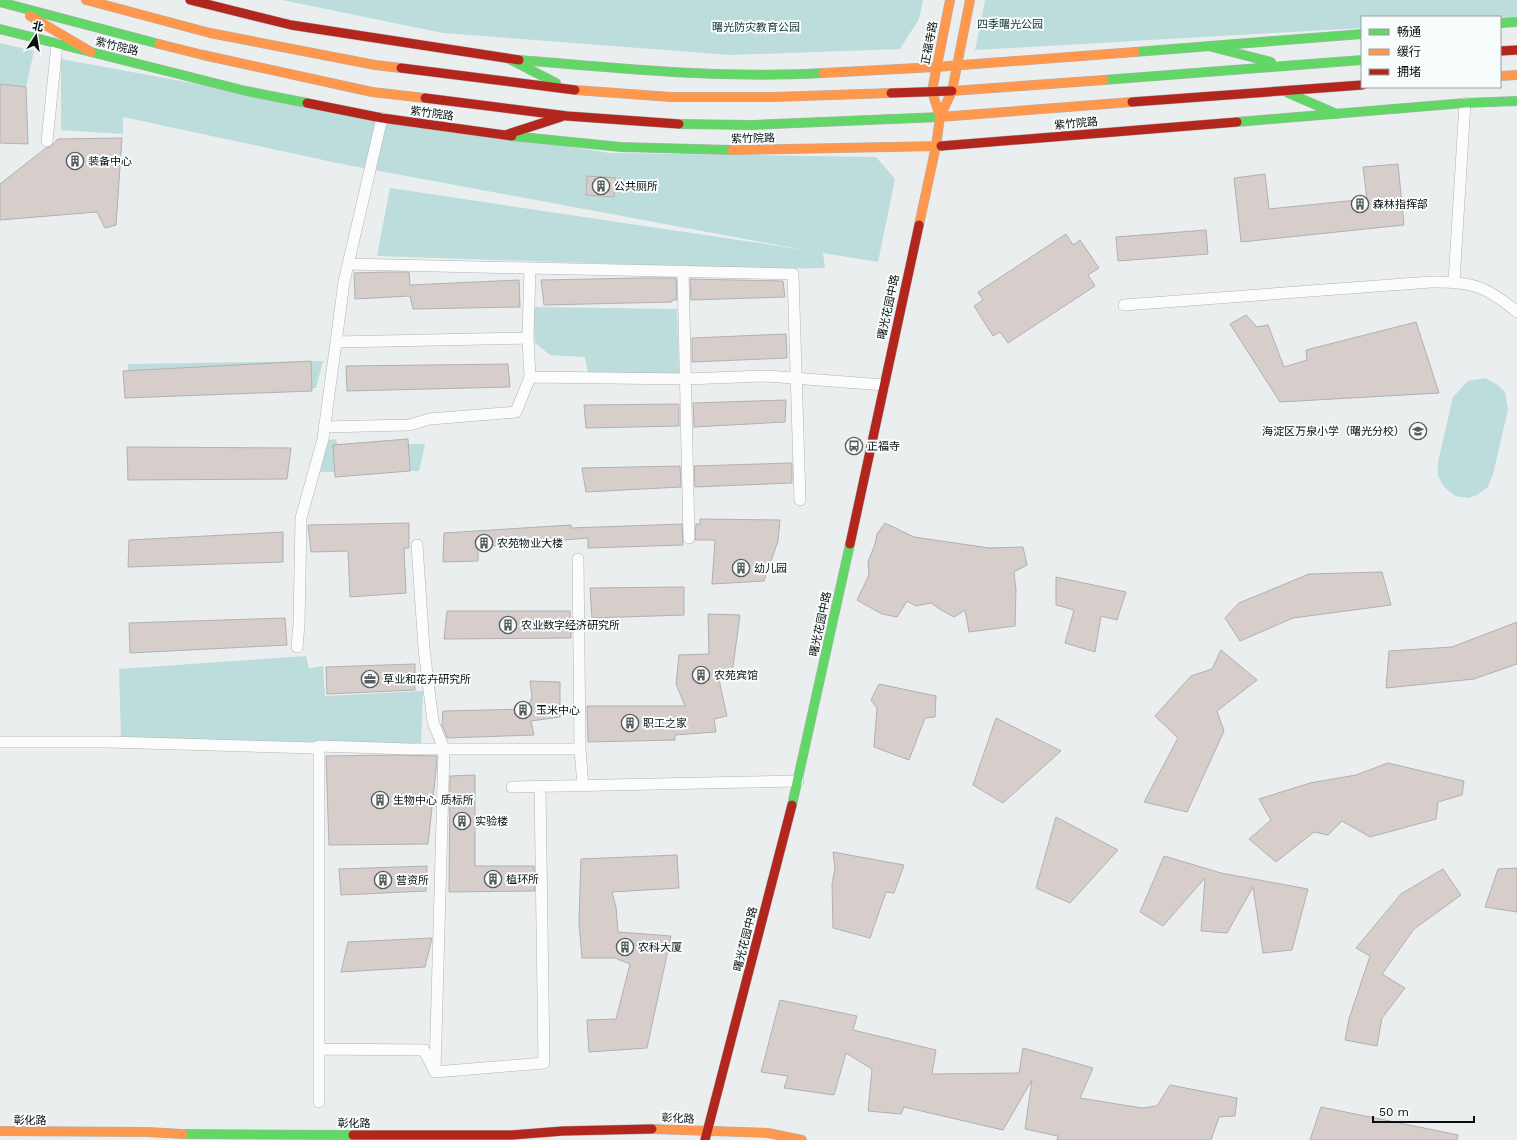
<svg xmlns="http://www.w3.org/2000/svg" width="1517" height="1140" font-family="'Work Sans','Noto Sans SC',sans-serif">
  <rect width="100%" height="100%" fill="#eaeeee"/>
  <!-- green -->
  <path fill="#bcdddb" d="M 282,0 L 923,0 L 919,19 L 900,49 L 731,55 L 443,33 Z
    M 985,0 L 1517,0 L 1517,20 L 1500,17 L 1362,17 L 1362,28 L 975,50 Z
    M 0,43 L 34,51 L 26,87 L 0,84 Z
    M 61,59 L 382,118 L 610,153 L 876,157 L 895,179 L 878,262 L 823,253 L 825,268 L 768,269 L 377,256 L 390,188 L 805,250 L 342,164 L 123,117 L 123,134 L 61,130 Z
    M 533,307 L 677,309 L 679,373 L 588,373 L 585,357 L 550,355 L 535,343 Z
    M 323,361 L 316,388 L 130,395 L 128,364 Z
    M 1485,378 L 1498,385 L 1505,392 L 1508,410 L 1493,474 L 1488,487 L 1477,495 L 1468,498 L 1455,496 L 1443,486 L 1438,475 L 1438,462 L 1453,397 L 1468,381 Z
    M 335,439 L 338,444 L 425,444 L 419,471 L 320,472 L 323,442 Z
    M 306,656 L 309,668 L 323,666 L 325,696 L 423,691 L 421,745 L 121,738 L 119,669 Z"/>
  <!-- building -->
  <path fill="#d7cecb" stroke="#b0b1b1" d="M 0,84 L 26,87 L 28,144 L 0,143 Z
    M 122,138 L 116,225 L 105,228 L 97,212 L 0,220 L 0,184 L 46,148 L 50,147 L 58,139 Z
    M 1398,164 L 1404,225 L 1241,242 L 1234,178 L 1265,174 L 1269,209 L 1367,199 L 1363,167 Z
    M 587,176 L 616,178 L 614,197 L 586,195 Z
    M 1206,230 L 1208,254 L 1118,261 L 1116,237 Z
    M 1066,234 L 1073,245 L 1080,240 L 1099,268 L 1088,275 L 1095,286 L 1008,343 L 1000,332 L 993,336 L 974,306 L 983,300 L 978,292 Z
    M 387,272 L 409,272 L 410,285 L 519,280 L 520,307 L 413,309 L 410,296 L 355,299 L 354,273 Z
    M 640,278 L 676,278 L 677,300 L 672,300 L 672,302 L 544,305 L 541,280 Z
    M 690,279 L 783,281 L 785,297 L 691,300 Z
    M 1246,315 L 1257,327 L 1268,325 L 1284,367 L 1307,360 L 1306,350 L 1416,322 L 1439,393 L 1280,402 L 1230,324 Z
    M 786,334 L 787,358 L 692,362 L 692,338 Z
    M 311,361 L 312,391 L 125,398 L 123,371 Z
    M 508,364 L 510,387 L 347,391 L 346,366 Z
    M 786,400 L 785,422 L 694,427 L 693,403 Z
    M 679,404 L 679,426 L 586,428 L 584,405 Z
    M 408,439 L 410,471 L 335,477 L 333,445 Z
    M 127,447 L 291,448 L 287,479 L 128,480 Z
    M 792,463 L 792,483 L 695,487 L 694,466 Z
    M 680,466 L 681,487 L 586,492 L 582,468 Z
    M 700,519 L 780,520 L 778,541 L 764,581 L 712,584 L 715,540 L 695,540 L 696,524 L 700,524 Z
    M 409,523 L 409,548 L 404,548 L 406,593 L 350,597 L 348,551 L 311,552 L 308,525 Z
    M 885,523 L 914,537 L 989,548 L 1023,547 L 1027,565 L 1014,572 L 1016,590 L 1015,626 L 969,632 L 965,610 L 954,617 L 941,610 L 931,603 L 916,606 L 907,601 L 897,617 L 882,614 L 857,600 L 869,575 L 868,562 L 875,544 L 877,534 Z
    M 682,524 L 683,545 L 588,548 L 588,538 L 478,547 L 478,561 L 443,562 L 444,533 L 571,525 L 571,528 Z
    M 283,532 L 283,562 L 128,567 L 129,540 Z
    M 1382,572 L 1391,605 L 1293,618 L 1240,641 L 1225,618 L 1239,603 L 1309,574 Z
    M 1056,577 L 1126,592 L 1117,620 L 1101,616 L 1095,652 L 1065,643 L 1074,610 L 1056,605 Z
    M 684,587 L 684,615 L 592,618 L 590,588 Z
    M 447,611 L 570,611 L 571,638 L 444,639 Z
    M 708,614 L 740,615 L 732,674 L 718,675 L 727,716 L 714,719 L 716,732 L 675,735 L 675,740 L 588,742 L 587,706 L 685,706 L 676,684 L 679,655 L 709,654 Z
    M 285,618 L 287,645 L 130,653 L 129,623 Z
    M 1517,622 L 1517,664 L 1474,679 L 1386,688 L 1389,651 L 1452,647 Z
    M 1221,650 L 1257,680 L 1217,711 L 1224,731 L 1187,812 L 1144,802 L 1178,738 L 1155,716 L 1191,676 L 1212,669 Z
    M 415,664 L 415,690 L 327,694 L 326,667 Z
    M 530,681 L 560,682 L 560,717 L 531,721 L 534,735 L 447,738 L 442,725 L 443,711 L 527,709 L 532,697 Z
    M 879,684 L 936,696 L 935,717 L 925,718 L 909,760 L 874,747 L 877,708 L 871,700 Z
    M 996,718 L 1061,751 L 1003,803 L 973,785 Z
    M 394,755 L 437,756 L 436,771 L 428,844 L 329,845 L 326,756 Z
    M 1388,763 L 1464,781 L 1462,795 L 1438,802 L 1436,819 L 1370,837 L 1342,821 L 1328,835 L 1314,832 L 1276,862 L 1249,839 L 1271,820 L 1259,799 L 1310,783 L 1356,775 Z
    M 475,775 L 475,866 L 534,866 L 535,891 L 449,892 L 450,776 Z
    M 1056,817 L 1118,850 L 1070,903 L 1036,888 Z
    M 833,852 L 904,865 L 894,893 L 886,892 L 870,938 L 833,928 L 832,884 L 835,868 Z
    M 677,855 L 679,888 L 612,892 L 616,907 L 618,932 L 671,936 L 647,1048 L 589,1052 L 587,1020 L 616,1019 L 630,964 L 615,958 L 582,958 L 579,923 L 581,859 Z
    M 1164,856 L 1221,873 L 1308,889 L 1292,950 L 1263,953 L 1253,887 L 1227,933 L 1201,931 L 1205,878 L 1163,926 L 1140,912 Z
    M 427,866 L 426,891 L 341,895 L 339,869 Z
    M 1517,868 L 1517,912 L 1485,907 L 1498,869 Z
    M 1443,869 L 1461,895 L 1414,929 L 1382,974 L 1405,988 L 1382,1018 L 1377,1046 L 1345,1040 L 1349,1019 L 1370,956 L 1356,948 L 1401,894 Z
    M 432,938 L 425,967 L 341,972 L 348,942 Z
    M 780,1000 L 857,1016 L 853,1030 L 936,1050 L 932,1074 L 1019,1073 L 1023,1048 L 1093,1068 L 1080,1098 L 1142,1108 L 1157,1106 L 1170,1085 L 1237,1098 L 1235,1116 L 1219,1117 L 1211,1140 L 1057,1140 L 1058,1136 L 1025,1129 L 1032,1080 L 1003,1130 L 904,1107 L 901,1114 L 868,1111 L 872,1069 L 846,1053 L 834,1095 L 784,1088 L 788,1076 L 761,1072 Z
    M 1321,1107 L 1458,1135 L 1457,1140 L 1310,1140 Z"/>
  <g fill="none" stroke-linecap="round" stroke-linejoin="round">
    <defs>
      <path id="street" d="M 47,141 L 57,44
        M 348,264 L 793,274 L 800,500
        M 683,271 L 689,538
        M 1454,282 L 1465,103
        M 1124,305 L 1431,282 C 1471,281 1486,286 1517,312
        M 528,338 L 530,268
        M 336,342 L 528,338 L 530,377 L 686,379 L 767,376 L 884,385
        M 324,427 L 409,425 L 430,419 L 516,412 L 530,377
        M 578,559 L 580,749
        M 297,647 L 299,625 L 301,518 L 323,439 L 344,282 L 382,118
        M 0,742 L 108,742 L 314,748 L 319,746 L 409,749 L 580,749 L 583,786
        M 512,787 L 798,781
        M 319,1049 L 424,1050 L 435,1072 L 444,749 L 433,722 L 424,649 L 417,545
        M 435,1072 L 544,1063 L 540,787
        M 319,1102 L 319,746"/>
      <path id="fast" d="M 0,2 L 159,44
        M 1500,23 L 1517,22
        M 0,29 L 246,91 L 307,103
        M 1208,46 L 1271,62
        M 1135,52 L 1362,34
        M 509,59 L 556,83
        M 519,60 C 620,68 721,79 823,73
        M 1104,80 L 1362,60
        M 1288,93 L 1337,114
        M 1237,122 L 1465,103 L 1517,101
        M 679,124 L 753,125 L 940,117
        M 512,136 L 621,147 L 732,150
        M 792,805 L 850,544
        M 183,1134 L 353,1135"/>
      <path id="slow" d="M 86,0 L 210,33 L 375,65 L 401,68
        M 30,16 L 91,52
        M 159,44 L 203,55 L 372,92 L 425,98
        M 823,73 L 936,67 L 1135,52
        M 1500,76 L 1517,75
        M 575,90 L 671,97 L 774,97 L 891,93
        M 952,91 L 1104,80
        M 940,117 L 932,91 L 950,0
        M 940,117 L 1132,102
        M 732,150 L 941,146
        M 919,225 L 936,146 L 940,117 L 952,91 L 970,0
        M 652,1129 L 768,1133 L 802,1140
        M 0,1131 L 147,1132 L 183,1134"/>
      <path id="jam" d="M 190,0 L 291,25 L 519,60
        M 1500,51 L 1517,50
        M 401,68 L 575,90
        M 891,93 L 952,91
        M 425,98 L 567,116 L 679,124
        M 1132,102 L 1362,85
        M 307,103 L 382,118 L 512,136
        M 505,135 L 561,117
        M 941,146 L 1237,122
        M 850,544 L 919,225
        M 353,1135 L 512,1135 L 563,1131 L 652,1129
        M 705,1140 L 792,805"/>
    </defs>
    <!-- street casing -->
    <use href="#street" stroke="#b1b4b4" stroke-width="12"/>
    <!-- fast casing -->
    <use href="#fast" stroke="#b1b4b4" stroke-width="10"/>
    <!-- slow casing -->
    <use href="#slow" stroke="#b1b4b4" stroke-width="10"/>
    <!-- jam casing -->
    <use href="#jam" stroke="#b1b4b4" stroke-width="10"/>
    <!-- street -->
    <use href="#street" stroke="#fcfcfc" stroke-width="11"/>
    <!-- fast -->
    <use href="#fast" stroke="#63d668" stroke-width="9"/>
    <!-- slow -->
    <use href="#slow" stroke="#ff974d" stroke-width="9"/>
    <!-- jam -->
    <use href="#jam" stroke="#b3261e" stroke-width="9"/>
  </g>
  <!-- icons -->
  <defs>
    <symbol id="building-ring" viewBox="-11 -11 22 22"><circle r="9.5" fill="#f6fdfc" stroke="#5a5d5d" stroke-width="1.5"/><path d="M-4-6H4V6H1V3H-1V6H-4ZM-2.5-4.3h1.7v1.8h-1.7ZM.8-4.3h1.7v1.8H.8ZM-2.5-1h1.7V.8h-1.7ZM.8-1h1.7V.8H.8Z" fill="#5a5d5d"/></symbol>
    <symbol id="school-ring" viewBox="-11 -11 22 22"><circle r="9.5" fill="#f6fdfc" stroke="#5a5d5d" stroke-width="1.5"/><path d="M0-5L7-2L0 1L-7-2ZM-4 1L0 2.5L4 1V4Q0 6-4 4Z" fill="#5a5d5d"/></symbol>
    <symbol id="bus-ring" viewBox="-11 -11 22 22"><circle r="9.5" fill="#f6fdfc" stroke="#5a5d5d" stroke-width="1.5"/><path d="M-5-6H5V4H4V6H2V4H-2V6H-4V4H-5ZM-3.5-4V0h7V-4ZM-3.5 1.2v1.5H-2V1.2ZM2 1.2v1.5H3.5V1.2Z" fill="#5a5d5d"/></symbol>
    <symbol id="office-ring" viewBox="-11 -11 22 22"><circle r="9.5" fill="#f6fdfc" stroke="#5a5d5d" stroke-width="1.5"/><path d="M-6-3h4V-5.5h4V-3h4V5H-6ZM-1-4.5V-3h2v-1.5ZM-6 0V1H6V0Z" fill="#5a5d5d"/></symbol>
  </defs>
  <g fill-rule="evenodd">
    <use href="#building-ring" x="65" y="151" width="20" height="20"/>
    <use href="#building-ring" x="591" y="176" width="20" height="20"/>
    <use href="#building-ring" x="1350" y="194" width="20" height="20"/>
    <use href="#school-ring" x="1408" y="421" width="20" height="20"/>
    <use href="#bus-ring" x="844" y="436" width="20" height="20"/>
    <use href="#building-ring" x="474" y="533" width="20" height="20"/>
    <use href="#building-ring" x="731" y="558" width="20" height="20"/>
    <use href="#building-ring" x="498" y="615" width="20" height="20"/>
    <use href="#building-ring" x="691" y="665" width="20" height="20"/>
    <use href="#office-ring" x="360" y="669" width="20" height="20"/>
    <use href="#building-ring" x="513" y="700" width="20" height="20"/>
    <use href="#building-ring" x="620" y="713" width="20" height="20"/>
    <use href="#building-ring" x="370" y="790" width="20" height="20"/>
    <use href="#building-ring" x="452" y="811" width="20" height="20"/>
    <use href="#building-ring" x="483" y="869" width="20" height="20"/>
    <use href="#building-ring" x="373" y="870" width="20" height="20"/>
    <use href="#building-ring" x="615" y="937" width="20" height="20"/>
  </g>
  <g text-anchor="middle" stroke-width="4" stroke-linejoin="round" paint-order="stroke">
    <!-- park labels -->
    <g font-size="11" fill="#143635" stroke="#f6fdfc">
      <text x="1010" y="28">四季曙光公园</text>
      <text x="756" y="31">曙光防灾教育公园</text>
    </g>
    <!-- street labels -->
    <g font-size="11" fill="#0d0f0f" stroke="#f6fdfc">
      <text transform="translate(929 43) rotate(-79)" y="4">正福寺路</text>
      <text transform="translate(117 46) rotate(14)" y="4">紫竹院路</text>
      <text transform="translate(432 113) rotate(8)" y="4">紫竹院路</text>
      <text transform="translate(1076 123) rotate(-5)" y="4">紫竹院路</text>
      <text transform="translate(753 138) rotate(-1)" y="4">紫竹院路</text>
      <text transform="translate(888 307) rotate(-78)" y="4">曙光花园中路</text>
      <text transform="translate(820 624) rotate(-78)" y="4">曙光花园中路</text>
      <text transform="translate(745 939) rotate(-76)" y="4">曙光花园中路</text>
      <text transform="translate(678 1118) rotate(3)" y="4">彰化路</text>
      <text x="30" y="1124">彰化路</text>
      <text x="354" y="1127">彰化路</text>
    </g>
    <!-- poi labels -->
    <g font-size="11" fill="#0d0f0f" stroke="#f6fdfc" text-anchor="start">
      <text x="88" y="165">装备中心</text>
      <text x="614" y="190">公共厕所</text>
      <text x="1373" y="208">森林指挥部</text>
      <text x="1405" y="435" text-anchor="end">海淀区万泉小学（曙光分校）</text>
      <text x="867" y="450">正福寺</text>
      <text x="497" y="547">农苑物业大楼</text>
      <text x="754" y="572">幼儿园</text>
      <text x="521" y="629">农业数字经济研究所</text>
      <text x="714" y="679">农苑宾馆</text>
      <text x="383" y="683">草业和花卉研究所</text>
      <text x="536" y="714">玉米中心</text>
      <text x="643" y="727">职工之家</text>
      <text x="393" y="804">生物中心 质标所</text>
      <text x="475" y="825">实验楼</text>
      <text x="506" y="883">植环所</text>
      <text x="396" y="884">营资所</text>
      <text x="638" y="951">农科大厦</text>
    </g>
  </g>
  <!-- legend -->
  <rect x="1361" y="16" width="140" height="72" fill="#f6fdfc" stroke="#999e9d"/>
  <rect x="1369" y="29" width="20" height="6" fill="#63d668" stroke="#999e9d"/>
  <text x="1397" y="36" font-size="12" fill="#0d0f0f">畅通</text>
  <rect x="1369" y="49" width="20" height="6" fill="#ff974d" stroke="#999e9d"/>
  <text x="1397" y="56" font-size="12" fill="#0d0f0f">缓行</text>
  <rect x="1369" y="69" width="20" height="6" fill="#b3261e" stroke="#999e9d"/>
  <text x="1397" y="76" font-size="12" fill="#0d0f0f">拥堵</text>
  <!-- north arrow -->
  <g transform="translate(36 36) rotate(12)" stroke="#f6fdfc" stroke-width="3" paint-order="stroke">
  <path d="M0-3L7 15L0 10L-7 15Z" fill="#0d0f0f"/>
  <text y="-6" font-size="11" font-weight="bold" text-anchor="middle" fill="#0d0f0f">北</text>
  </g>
  <!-- scale -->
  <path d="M1373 1116v6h101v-6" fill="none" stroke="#0d0f0f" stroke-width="2"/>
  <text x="1379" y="1116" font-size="12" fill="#0d0f0f" stroke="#f6fdfc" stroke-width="3" paint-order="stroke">50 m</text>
</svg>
